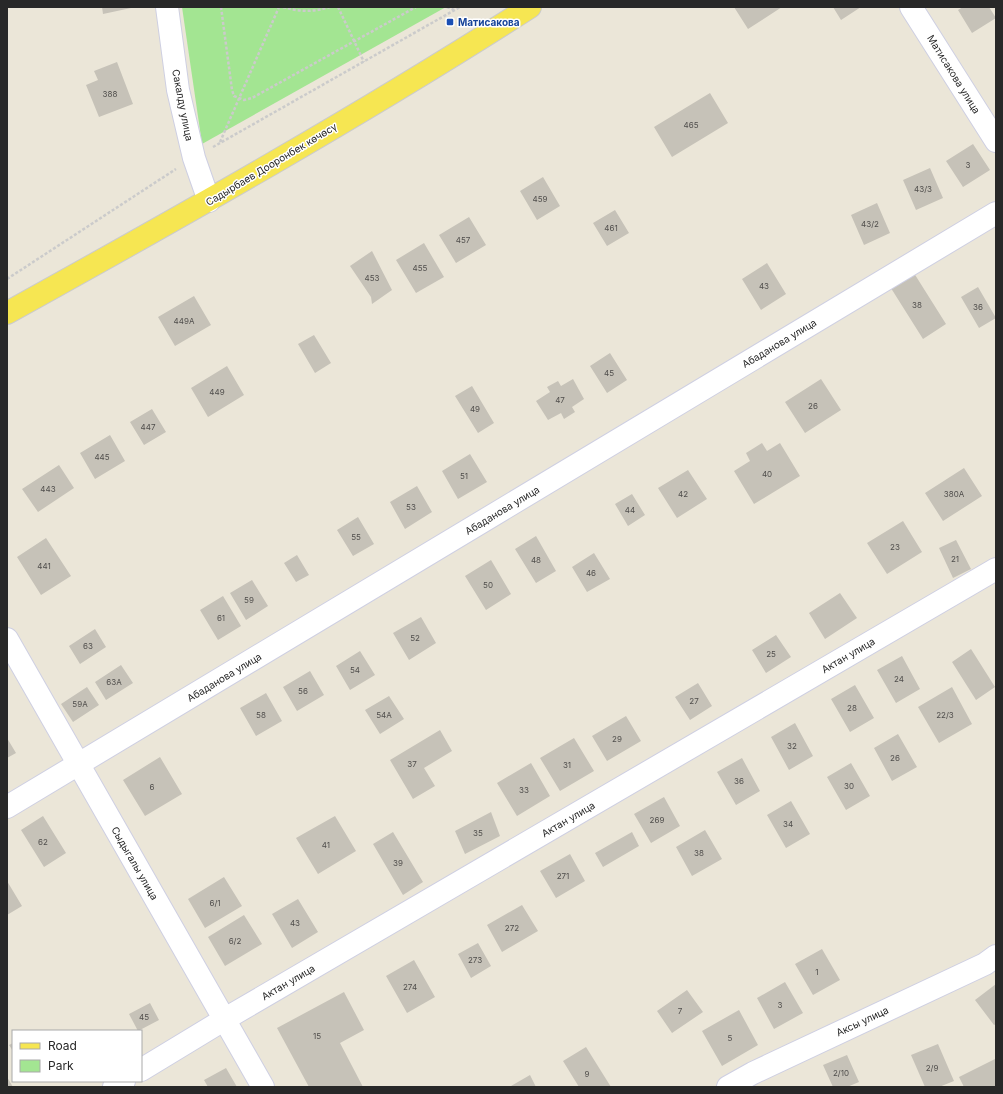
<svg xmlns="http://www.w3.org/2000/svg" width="1003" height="1094" font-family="Inter,sans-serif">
  <rect width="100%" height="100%" fill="#ebe6d8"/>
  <!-- green -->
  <path fill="#a3e592" d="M 182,7 L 446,7 L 202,144 Z"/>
  <!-- building -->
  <path fill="#c6c2b8" d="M 102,7 L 130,7 L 131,8 L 103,14 Z
    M 734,7 L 782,7 L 748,29 Z
    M 833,7 L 861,7 L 841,20 Z
    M 963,7 L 989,7 L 996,18 L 972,33 L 958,10 Z
    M 117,62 L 133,104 L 99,117 L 86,85 L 98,80 L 94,71 Z
    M 710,93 L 728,123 L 672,157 L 654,127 Z
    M 973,144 L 990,170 L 963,187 L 946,161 Z
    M 930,168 L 943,198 L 916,210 L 903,180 Z
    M 543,177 L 560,206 L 537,220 L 520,191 Z
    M 877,203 L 890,233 L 864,245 L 851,215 Z
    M 615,210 L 629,233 L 607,246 L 593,223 Z
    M 469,217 L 486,245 L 456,263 L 439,235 Z
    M 424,243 L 444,277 L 416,293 L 396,260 Z
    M 372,251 L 392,290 L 372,304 L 371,297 L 350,266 Z
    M 767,263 L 786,294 L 761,310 L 742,279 Z
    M 912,270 L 946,324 L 923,339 L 889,285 Z
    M 978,287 L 996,318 L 979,328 L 961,297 Z
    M 194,296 L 211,325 L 175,346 L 158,317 Z
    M 314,335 L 331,363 L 315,373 L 298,344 Z
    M 610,353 L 627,380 L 607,393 L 590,366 Z
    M 227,366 L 244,395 L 208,417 L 191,388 Z
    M 573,379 L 584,399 L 572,407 L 575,412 L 564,419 L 561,413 L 548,420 L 536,401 L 550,392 L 547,387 L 558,381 L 561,386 Z
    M 821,379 L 841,410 L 805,433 L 785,402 Z
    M 472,386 L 494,423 L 478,433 L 455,396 Z
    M 152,409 L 166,432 L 144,445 L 130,422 Z
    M 110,435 L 125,461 L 95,479 L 80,453 Z
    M 762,443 L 767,451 L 780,443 L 800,476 L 754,504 L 734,471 L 750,461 L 746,453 Z
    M 470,454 L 487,482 L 458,499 L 442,471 Z
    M 59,465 L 74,488 L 38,512 L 22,489 Z
    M 964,468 L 982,496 L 943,521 L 925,493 Z
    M 688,470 L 707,499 L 677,518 L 658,488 Z
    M 417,486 L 432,512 L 405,529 L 390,502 Z
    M 632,494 L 645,515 L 628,526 L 615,504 Z
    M 358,517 L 374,544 L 353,556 L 337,530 Z
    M 903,521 L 922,552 L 887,574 L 867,543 Z
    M 536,536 L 556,571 L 536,583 L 515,549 Z
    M 46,538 L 71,576 L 41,595 L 17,557 Z
    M 956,540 L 971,569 L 953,578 L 939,548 Z
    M 594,553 L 610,579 L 587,592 L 572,567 Z
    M 297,555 L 309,575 L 296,582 L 284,563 Z
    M 491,560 L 511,594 L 486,610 L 465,576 Z
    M 252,580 L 268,606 L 246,620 L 230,593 Z
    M 840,593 L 857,618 L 825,639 L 809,613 Z
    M 223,596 L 241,626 L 218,640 L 200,610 Z
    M 421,617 L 436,643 L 409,660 L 393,633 Z
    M 95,629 L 106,647 L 80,664 L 69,646 Z
    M 776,635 L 791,657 L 766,673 L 752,650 Z
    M 971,649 L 995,687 L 976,700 L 952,662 Z
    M 360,651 L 375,675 L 350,690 L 336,666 Z
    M 902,656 L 920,689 L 896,703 L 877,670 Z
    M 121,665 L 133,683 L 106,700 L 95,682 Z
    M 310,671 L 324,695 L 297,711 L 283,687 Z
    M 698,683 L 712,706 L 690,720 L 675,697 Z
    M 855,685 L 874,718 L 850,732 L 831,699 Z
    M 87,687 L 99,705 L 73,722 L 61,704 Z
    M 952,687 L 972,724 L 939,743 L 918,707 Z
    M 266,693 L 282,721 L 256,736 L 240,708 Z
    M 389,696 L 404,719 L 380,734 L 365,710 Z
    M 626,716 L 641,741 L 607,761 L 592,736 Z
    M 795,723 L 813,756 L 789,770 L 771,737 Z
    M 440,730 L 452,751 L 424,768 L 435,786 L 413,799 L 390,760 Z
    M 898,734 L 917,767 L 892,781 L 874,748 Z
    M 7,738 L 16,753 L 7,758 Z
    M 574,738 L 594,771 L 560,791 L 540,758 Z
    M 160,757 L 182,794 L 145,816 L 123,780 Z
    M 742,758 L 760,791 L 736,805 L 717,772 Z
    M 531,763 L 550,796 L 517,816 L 497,783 Z
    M 851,763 L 870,796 L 846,810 L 827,777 Z
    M 664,797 L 680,826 L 651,843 L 634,814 Z
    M 791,801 L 810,834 L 786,848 L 767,815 Z
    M 491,812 L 500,836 L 465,854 L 455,831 Z
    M 43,816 L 66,853 L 44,867 L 21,830 Z
    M 335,816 L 356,851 L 318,874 L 296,838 Z
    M 705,830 L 722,859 L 692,876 L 676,847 Z
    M 393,832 L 423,882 L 403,895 L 373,844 Z
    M 632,832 L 639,846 L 603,867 L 595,853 Z
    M 570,854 L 585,881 L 556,898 L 540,871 Z
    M 224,877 L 242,906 L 205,928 L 188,899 Z
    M 7,881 L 22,906 L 7,915 Z
    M 298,899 L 318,932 L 292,948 L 272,914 Z
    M 522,905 L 538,931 L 502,952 L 487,925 Z
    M 244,915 L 262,944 L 225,966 L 208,937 Z
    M 478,943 L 491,966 L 471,978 L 458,954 Z
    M 822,949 L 840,980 L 813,995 L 795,964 Z
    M 414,960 L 435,997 L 407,1013 L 386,976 Z
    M 785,982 L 803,1013 L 774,1029 L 757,998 Z
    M 996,984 L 996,1024 L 994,1025 L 975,1000 Z
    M 687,990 L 703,1012 L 672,1033 L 657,1011 Z
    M 344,992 L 364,1030 L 340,1043 L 363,1087 L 309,1087 L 277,1028 Z
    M 150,1003 L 159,1020 L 138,1031 L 129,1014 Z
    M 739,1010 L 758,1045 L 722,1066 L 702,1031 Z
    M 13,1043 L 13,1051 L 9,1045 Z
    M 938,1044 L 954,1081 L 939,1087 L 925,1087 L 911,1055 Z
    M 586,1047 L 611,1087 L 579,1087 L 563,1061 Z
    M 847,1055 L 859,1082 L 847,1087 L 833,1087 L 823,1065 Z
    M 995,1059 L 996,1087 L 964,1087 L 959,1077 Z
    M 226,1068 L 237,1087 L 208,1087 L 204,1080 Z
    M 530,1075 L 536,1087 L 511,1087 L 511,1086 Z
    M 7,1077 L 13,1087 L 7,1087 Z"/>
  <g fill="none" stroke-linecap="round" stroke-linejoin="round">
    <defs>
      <path id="minor" d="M 167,7 L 178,90 L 194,158 L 209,201
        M 911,7 L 996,141
        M 7,639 L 263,1087
        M 7,807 L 996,213
        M 141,1070 L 225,1019 L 996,569
        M 114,1087 L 124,1081
        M 728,1087 L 753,1073 L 985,964 L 996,956"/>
      <path id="major" d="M 7,313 C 184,215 360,116 530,7"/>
    </defs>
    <!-- minor casing -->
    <use href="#minor" stroke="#cecfe2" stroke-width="24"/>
    <!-- major casing -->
    <use href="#major" stroke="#cbcbcb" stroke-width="24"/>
    <!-- path -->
    <path stroke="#cbcbcb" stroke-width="2.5" stroke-dasharray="3 2" stroke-linecap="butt" d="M 221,7 L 232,90 L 234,96 L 244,100 L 252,98 L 416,7
      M 283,7 C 299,12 314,12 330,7
      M 338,7 L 364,62
      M 447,7 L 454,10
      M 220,142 L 279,7
      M 213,147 L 460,7
      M 7,279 L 176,169"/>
    <!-- minor -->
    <use href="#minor" stroke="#fff" stroke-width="22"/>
    <!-- major -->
    <use href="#major" stroke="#f6e652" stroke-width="22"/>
  </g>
  <!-- markers -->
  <rect fill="#1a4fb4" stroke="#fff" stroke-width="1.5" x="446" y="18" width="8" height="8" rx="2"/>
  <g text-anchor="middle" stroke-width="3" stroke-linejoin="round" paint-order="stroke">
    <!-- number labels -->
    <g font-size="8" fill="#504e4c">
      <text x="110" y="97">388</text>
      <text x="691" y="128">465</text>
      <text x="968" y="168">3</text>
      <text x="923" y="192">43/3</text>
      <text x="540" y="202">459</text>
      <text x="870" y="227">43/2</text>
      <text x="611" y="231">461</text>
      <text x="463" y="243">457</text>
      <text x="420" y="271">455</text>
      <text x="372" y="281">453</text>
      <text x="764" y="289">43</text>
      <text x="917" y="308">38</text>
      <text x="978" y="310">36</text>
      <text x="184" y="324">449А</text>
      <text x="609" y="376">45</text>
      <text x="217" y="395">449</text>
      <text x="560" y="403">47</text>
      <text x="813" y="409">26</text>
      <text x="475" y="412">49</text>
      <text x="148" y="430">447</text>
      <text x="102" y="460">445</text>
      <text x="767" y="477">40</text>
      <text x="464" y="479">51</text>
      <text x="48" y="492">443</text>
      <text x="683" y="497">42</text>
      <text x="954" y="497">380А</text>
      <text x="411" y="510">53</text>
      <text x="630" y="513">44</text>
      <text x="356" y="540">55</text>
      <text x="895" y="550">23</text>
      <text x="955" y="562">21</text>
      <text x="536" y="563">48</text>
      <text x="44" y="569">441</text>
      <text x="591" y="576">46</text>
      <text x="488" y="588">50</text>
      <text x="249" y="603">59</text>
      <text x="221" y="621">61</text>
      <text x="415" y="641">52</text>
      <text x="88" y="649">63</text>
      <text x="771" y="657">25</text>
      <text x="355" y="673">54</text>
      <text x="899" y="682">24</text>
      <text x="114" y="685">63А</text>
      <text x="303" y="694">56</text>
      <text x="694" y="704">27</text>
      <text x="80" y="707">59А</text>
      <text x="852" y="711">28</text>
      <text x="261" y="718">58</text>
      <text x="384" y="718">54А</text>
      <text x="945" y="718">22/3</text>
      <text x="617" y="742">29</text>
      <text x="792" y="749">32</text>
      <text x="895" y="761">26</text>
      <text x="412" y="767">37</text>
      <text x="567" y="768">31</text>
      <text x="739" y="784">36</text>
      <text x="849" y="789">30</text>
      <text x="152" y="790">6</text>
      <text x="524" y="793">33</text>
      <text x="657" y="823">269</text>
      <text x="788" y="827">34</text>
      <text x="478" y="836">35</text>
      <text x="43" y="845">62</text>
      <text x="326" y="848">41</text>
      <text x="699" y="856">38</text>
      <text x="398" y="866">39</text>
      <text x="563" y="879">271</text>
      <text x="215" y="906">6/1</text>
      <text x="295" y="926">43</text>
      <text x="512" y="931">272</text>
      <text x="235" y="944">6/2</text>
      <text x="475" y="963">273</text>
      <text x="817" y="975">1</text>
      <text x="410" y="990">274</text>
      <text x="780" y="1008">3</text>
      <text x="680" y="1014">7</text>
      <text x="144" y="1020">45</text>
      <text x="317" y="1039">15</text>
      <text x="730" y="1041">5</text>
      <text x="932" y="1071">2/9</text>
      <text x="841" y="1076">2/10</text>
      <text x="587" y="1077">9</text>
    </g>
    <!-- transit labels -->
    <g font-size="10" font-weight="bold" fill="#164399" stroke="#fff" text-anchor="start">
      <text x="458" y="26">Матисакова</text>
    </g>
    <!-- street labels -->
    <g font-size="10" fill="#282828" stroke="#fff">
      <text transform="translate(954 74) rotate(58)" y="4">Матисакова улица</text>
      <text transform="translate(183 105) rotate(79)" y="4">Сакалду улица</text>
      <text transform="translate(271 164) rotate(-31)" y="4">Садырбаев Дооронбек көчөсү</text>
      <text transform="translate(779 343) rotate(-31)" y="4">Абаданова улица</text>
      <text transform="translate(502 510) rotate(-31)" y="4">Абаданова улица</text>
      <text transform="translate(848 655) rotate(-30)" y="4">Актан улица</text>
      <text transform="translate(224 677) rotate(-31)" y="4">Абаданова улица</text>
      <text transform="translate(568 819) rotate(-30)" y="4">Актан улица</text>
      <text transform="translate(135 863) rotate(60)" y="4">Сыдыгалы улица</text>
      <text transform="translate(288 982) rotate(-30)" y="4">Актан улица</text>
      <text transform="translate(862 1021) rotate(-25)" y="4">Аксы улица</text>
    </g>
  </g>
  <!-- border -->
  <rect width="1003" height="1094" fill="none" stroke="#282828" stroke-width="16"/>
  <!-- legend -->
  <rect x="12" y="1030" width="130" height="52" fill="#ffffff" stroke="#a9a9a9"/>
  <rect x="20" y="1043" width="20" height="6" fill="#f6e652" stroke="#a9a9a9"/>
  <text x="48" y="1050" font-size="12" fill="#282828">Road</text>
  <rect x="20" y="1060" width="20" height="12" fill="#a3e592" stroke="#a9a9a9"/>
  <text x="48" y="1070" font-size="12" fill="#282828">Park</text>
</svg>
